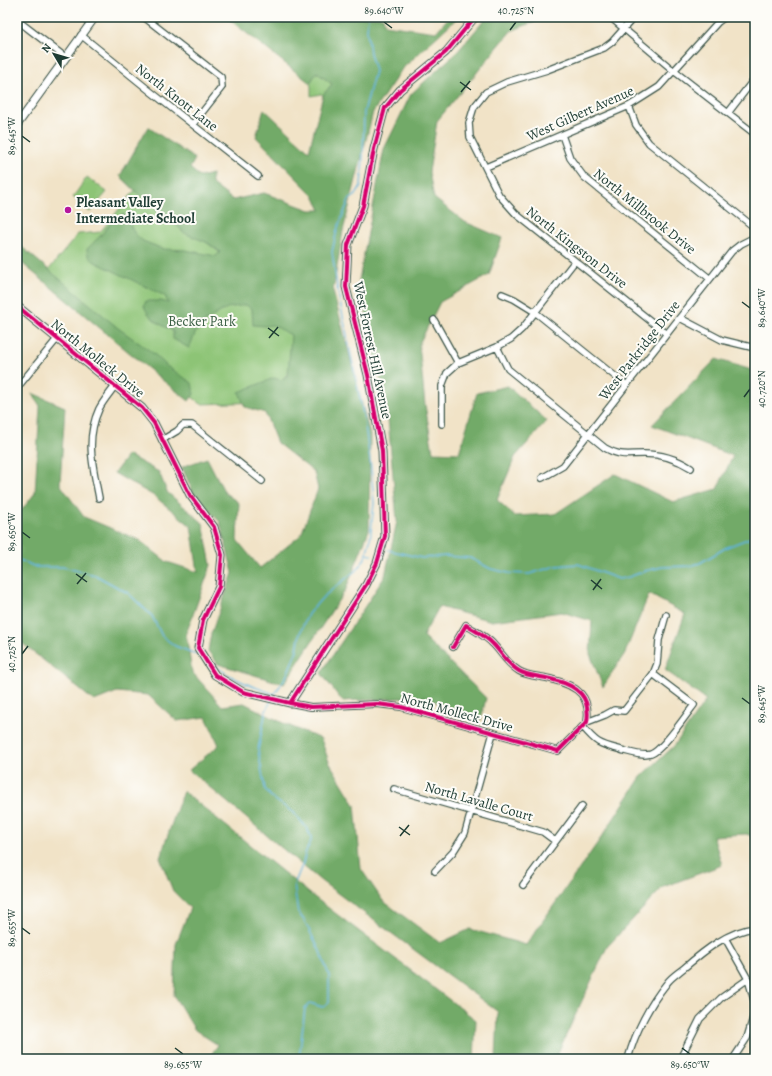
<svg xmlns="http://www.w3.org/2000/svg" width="772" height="1076" font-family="Alegreya,serif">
  <rect width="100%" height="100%" fill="#fdfcf7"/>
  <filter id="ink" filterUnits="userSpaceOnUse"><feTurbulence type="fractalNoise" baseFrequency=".025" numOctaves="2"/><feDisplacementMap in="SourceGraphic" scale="8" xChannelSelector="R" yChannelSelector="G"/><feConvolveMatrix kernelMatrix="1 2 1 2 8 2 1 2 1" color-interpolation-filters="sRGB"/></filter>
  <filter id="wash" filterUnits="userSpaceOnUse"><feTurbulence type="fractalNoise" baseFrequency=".012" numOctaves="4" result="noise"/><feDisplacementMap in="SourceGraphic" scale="16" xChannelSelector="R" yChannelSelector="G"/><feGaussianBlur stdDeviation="0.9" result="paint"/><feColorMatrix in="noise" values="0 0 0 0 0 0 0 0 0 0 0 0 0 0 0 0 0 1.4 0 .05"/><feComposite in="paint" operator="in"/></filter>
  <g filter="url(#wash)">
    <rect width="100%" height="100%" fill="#f1e3c7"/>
    <!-- green -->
    <path fill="#8dc476" stroke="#568055" d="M 316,72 L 332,84 L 323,95 L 321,94 L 311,96 L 311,86 L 310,84 Z
      M 87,177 L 107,192 L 90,212 L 73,197 Z
      M 137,188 L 269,291 L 316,337 L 265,402 L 201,404 L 42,278 L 78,234 L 100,232 Z"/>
    <!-- forest -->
    <path fill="#72aa67" stroke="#48744e" d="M 226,17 L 383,17 L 385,25 L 436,32 L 449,17 L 458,17 L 402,69 L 373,112 L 343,231 L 333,291 L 370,435 L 369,530 L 346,589 L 284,684 L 218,664 L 208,651 L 211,634 L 233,573 L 220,522 L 195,497 L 182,467 L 207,458 L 225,493 L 239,503 L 237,540 L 260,568 L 301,535 L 318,489 L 314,472 L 277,443 L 265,413 L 245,407 L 239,392 L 274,378 L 281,380 L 288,375 L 291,335 L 273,325 L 265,326 L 253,325 L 252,309 L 246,305 L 227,308 L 199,325 L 189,348 L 173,339 L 173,331 C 161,325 149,319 144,306 L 146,301 L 161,301 L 168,303 L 165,296 L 95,262 C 90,258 87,255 87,249 L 101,235 L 115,218 L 124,214 L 135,234 L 143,241 L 163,249 L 185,250 L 216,256 L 220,252 L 208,243 L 182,232 L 181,229 L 148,203 L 120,176 L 148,127 L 195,159 L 190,168 L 200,177 L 212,174 L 212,184 L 233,200 L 264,193 L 310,210 L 321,210 L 314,196 L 256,137 L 264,109 L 309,151 L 323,95 L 332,84 L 317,72 L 310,83 Z
      M 487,17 L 546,17 L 511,31 L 437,121 L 429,172 L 434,198 L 465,222 L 502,238 L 489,275 L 440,302 L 419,344 L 425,405 L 433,452 L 459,453 L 477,393 L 508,386 L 547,421 L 515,457 L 497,500 L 515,516 L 555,514 L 615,474 L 673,502 L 717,489 L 733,456 L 652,425 L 716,359 L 755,371 L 755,837 L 746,834 L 713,836 L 722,865 L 663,887 L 607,947 L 555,1059 L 496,1059 L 498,1012 L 321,881 L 189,770 L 219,745 L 206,717 L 177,721 L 148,695 L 117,692 L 94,701 L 17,639 L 17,510 L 21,511 L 35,493 L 40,406 L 32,393 L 65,407 L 60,484 L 84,517 L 139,540 L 167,562 L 198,572 L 191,526 L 154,496 L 114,473 L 128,455 L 159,472 L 167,492 L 203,523 L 211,565 L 186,634 L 192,672 L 222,706 L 244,703 L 285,724 L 321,739 L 329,762 L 355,805 L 361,869 L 383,901 L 440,943 L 470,929 L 526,945 L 603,835 L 641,777 L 674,746 L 706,700 L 665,670 L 685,614 L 649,594 L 625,653 L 603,687 L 590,654 L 592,621 L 562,612 L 492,621 L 439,607 L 423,636 L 486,698 L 481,720 L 424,697 L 342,701 L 321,673 L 385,576 L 397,521 L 387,408 L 359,280 L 384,149 L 411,94 L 458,51 Z
      M 17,243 L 118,328 L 153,353 L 168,367 L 192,383 L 194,394 L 189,401 L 161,379 L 17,259 Z
      M 183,791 L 314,897 L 476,1020 L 474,1059 L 208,1059 L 218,1045 L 195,1030 L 174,996 L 176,944 L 190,908 L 173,891 L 160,858 Z"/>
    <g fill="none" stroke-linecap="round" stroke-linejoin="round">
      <!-- stream -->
      <path stroke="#60b3db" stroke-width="1.5" d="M 388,550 L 422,558 L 446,556 L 470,558 L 491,569 L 509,573 L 529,574 L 556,566 L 578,564 L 619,579 L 629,577 L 645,571 L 662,567 L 690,566 L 700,563 L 727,547 L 755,536
        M 366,554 L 372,555
        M 17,559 L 36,567 L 63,567 L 95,575 L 128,593 L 152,616 L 162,636 L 175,646 L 199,655
        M 210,662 C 230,678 250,686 274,694
        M 273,696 L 286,677 L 297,650 L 300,633 L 308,614 L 323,597 L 359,568 L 365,558 L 370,541 L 374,503 L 371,467 L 364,418 L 338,292 L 332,252 L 337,230 L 349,200 L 355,196 L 361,186 L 363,157 L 364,112 L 375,71 L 370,53 L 367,30 L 368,17
        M 271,701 L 266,710 L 258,750 L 265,789 L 272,798 L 293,812 L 306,827 L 311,837 L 311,841 L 306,851 L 303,863 L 294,885 L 298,913 L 304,920 L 319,949 L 329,975 L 329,1002 L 325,1006 L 322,1007 L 310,1003 L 305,1008 L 299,1059"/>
    </g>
  </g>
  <g filter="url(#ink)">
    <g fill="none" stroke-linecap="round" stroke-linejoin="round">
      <defs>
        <path id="minor" d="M 144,17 L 221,77 L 222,87 L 193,124
          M 610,17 L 674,71 L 755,134
          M 634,17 L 612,42 L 604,48 L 547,70 L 507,82 L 486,92 L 474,107 L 469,123 L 470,137 L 499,195 L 516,214 L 667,334
          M 17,20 L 65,57
          M 81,35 L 150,91 L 258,176
          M 629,106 L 636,125 L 649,143 L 755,228
          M 728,113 L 755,78
          M 562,135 L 570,158 L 584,177 L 709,278
          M 486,167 L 629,106 L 659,87 L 718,22 L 725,17
          M 502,294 L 514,299 L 535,312 L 626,385
          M 680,318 L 722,340 L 755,348
          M 434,320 L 458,363
          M 497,347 L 508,369 L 605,448 C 622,457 626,454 644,454 C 660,454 677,459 691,468
          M 17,388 L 57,339
          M 442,424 L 442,386 L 447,373 L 458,363 L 497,347 L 511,339 L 522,329 L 575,261
          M 162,440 L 177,431 L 183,425 L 192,425 L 262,481
          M 542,478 L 563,466 L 732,251 L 741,244 L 755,237
          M 99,498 C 93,466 85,440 99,409 C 103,401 110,393 115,386
          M 290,703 L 311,707 L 377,704 L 401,707 L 558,751 L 587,722 C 591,697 578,686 554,680 C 542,676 529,677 519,671 C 507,664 502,653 493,644 C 486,636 475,631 466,625 L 453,647
          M 587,722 L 605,715 L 614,710 L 624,711 L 653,674 L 657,664 L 659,640 L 666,615
          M 583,727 C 597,744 600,744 621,750 C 630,752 642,757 651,754 C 662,751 686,715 694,705 L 653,674
          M 394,789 L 543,832 L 555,841
          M 435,871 L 453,852 L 465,833 L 493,733
          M 523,885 L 582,806
          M 725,938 L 748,979 L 755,1004
          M 628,1059 C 635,1032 650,1004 667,983 C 671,977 678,973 684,968 C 704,951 728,931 755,928
          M 680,1059 L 700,1019 L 721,998 L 748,979
          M 733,1059 L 747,1038 L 755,1011"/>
        <path id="tertiary" d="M 17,125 L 95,17
          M 17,306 L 142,408 L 154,423 L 190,495 L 214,527 L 222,555 L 219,587 L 203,620 L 198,648 L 215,675 L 243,692 L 290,703 L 366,585 L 377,563 L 385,536 L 382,451 L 368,375 L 346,287 L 348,245 L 363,206 L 374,149 L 385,108 L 400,90 L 446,52 L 475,17"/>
      </defs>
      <!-- minor casing -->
      <use href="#minor" stroke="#3e564a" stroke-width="8"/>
      <!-- tertiary casing -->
      <use href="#tertiary" stroke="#3e564a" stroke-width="9"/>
      <!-- minor -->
      <use href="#minor" stroke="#fff" stroke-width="5.5"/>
      <!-- tertiary -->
      <use href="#tertiary" stroke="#fff" stroke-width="7"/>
      <defs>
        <path id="cycleway" d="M 17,306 L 142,408 L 154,423 L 190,495 L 214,527 L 222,555 L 219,587 L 203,620 L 198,648 L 215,675 L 243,692 L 290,703 L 311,707 L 377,704 L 401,707 L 558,751 L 587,722 C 591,697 578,686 554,680 C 542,676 529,677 519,671 C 507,664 502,653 493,644 C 486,636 475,631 466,625 L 453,647
          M 290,703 L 366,585 L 377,563 L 385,536 L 382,451 L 368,375 L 346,287 L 348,245 L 363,206 L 374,149 L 385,108 L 400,90 L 446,52 L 475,17"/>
      </defs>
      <!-- cycleway casing -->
      <use href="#cycleway" stroke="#fdfcf7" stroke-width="6"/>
      <!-- cycleway -->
      <use href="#cycleway" stroke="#d6006c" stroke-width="4"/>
    </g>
  </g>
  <!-- ticks -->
  <path fill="none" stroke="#1f3d34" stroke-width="1.5" d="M 384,22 L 392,28M 510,30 L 516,22M 460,82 L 471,90M 461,92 L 470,81M 22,136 L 30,142M 742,302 L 750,308M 268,328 L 279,336M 269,338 L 278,327M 744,397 L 750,389M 22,532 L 30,538M 76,574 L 87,582M 591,580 L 602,589M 77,584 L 86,573M 593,590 L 601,579M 22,654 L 28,646M 742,698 L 750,704M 399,827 L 410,835M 400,836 L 409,825M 22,928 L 30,934M 175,1048 L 183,1054M 682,1048 L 690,1054"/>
  <!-- markers -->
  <circle fill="#b5179e" stroke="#fdfcf7" stroke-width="1.5" cx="68" cy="210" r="4"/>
  <g text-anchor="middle" stroke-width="4" stroke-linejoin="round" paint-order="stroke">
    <!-- street labels -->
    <g font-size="14" fill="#1f3d34" stroke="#fdfcf7">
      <text transform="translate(177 97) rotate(38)" y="5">North Knott Lane</text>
      <text transform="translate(580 113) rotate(-24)" y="5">West Gilbert Avenue</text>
      <text transform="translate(645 211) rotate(39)" y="5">North Millbrook Drive</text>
      <text transform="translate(577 247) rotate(38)" y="5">North Kingston Drive</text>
      <text transform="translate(373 350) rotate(78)" y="5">West Forrest Hill Avenue</text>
      <text transform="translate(639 350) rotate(-52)" y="5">West Parkridge Drive</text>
      <text transform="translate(98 358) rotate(39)" y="5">North Molleck Drive</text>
      <text transform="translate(457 712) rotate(15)" y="5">North Molleck Drive</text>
      <text transform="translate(479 801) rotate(16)" y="5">North Lavalle Court</text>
    </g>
    <!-- poi labels -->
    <g font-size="14" font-weight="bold" fill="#1f3d34" stroke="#fdfcf7" text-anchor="start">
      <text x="76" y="207">Pleasant Valley<tspan x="76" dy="16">Intermediate School</tspan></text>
    </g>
    <!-- park labels -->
    <g font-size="14" fill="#3a5f44" stroke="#fdfcf7">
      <text x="202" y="326">Becker Park</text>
    </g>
  </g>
  <!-- margin -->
  <rect width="772" height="1076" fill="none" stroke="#fdfcf7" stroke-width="44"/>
  <!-- north arrow -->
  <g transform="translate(54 54) rotate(308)" stroke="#fdfcf7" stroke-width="3" paint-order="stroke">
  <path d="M0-3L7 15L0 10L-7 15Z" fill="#1f3d34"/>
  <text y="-6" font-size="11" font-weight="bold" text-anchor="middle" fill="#1f3d34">N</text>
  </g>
  <rect x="22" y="22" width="728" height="1032" fill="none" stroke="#1f3d34" stroke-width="1.5"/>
  <g font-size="10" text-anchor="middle" fill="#1f3d34">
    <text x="384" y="14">89.640°W</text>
    <text x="516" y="14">40.725°N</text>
    <text transform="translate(11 136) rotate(-90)" y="4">89.645°W</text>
    <text transform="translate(761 308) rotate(-90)" y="4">89.640°W</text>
    <text transform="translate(761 389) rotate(-90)" y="4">40.720°N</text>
    <text transform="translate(11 532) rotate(-90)" y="4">89.650°W</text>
    <text transform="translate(11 654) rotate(-90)" y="4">40.725°N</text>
    <text transform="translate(761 704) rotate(-90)" y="4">89.645°W</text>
    <text transform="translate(11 928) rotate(-90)" y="4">89.655°W</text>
    <text x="183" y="1068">89.655°W</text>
    <text x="690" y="1068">89.650°W</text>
  </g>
</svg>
